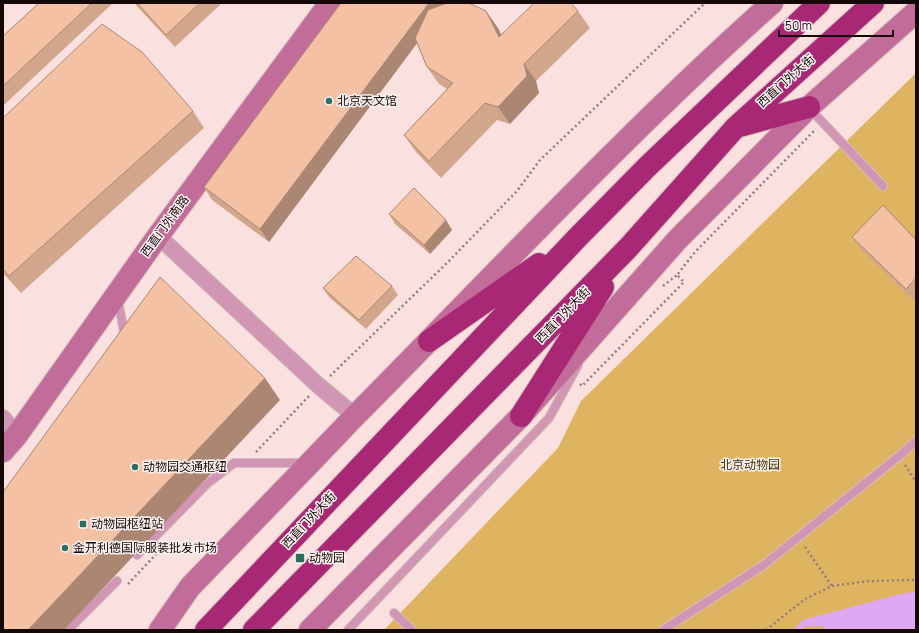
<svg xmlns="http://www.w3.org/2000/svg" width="919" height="633" font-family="Manrope,'Noto Sans SC',sans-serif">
  <rect width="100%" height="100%" fill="#fae1e0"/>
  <!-- green -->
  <path fill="#dfb461" d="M 916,73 L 916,630 L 384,630 L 558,448 L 581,401 Z"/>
  <!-- water -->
  <path fill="#dfa8f3" d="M 916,591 L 916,630 L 827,630 L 823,626 L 804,627 L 800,630 L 793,630 L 803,620 L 893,596 Z"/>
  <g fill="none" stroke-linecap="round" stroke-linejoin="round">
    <defs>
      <path id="lane" d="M 809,108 L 883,186
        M 118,300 L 125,337
        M 137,555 L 208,483 L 234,463 L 305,463
        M 394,613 L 412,630
        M 68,630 L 117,581
        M 348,630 L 549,418 L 578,365
        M 663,630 L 765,564 L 899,456 L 916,441"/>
      <path id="street" d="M 158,236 L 319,386 L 355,416
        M 3,418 L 17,435"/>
      <path id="secondary" d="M 3,451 L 17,435 L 158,236 L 330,3
        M 160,630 L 190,587 L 310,463 L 355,416 C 493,277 626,133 772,3
        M 310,630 L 521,416 L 678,239 L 709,208 L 809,107 L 916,12"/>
      <path id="highway" d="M 740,126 L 809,107
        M 429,341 L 539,264
        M 521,416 L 603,287
        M 206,630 L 578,237 L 647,167 L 819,3
        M 254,630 L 628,248 L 735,128 L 873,3"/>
    </defs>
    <!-- lane casing -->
    <use href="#lane" stroke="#d5bebd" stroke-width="10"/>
    <!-- street casing -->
    <use href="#street" stroke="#d5bebd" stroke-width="18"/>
    <!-- secondary casing -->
    <use href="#secondary" stroke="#d5bebd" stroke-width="24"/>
    <!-- highway casing -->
    <use href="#highway" stroke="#d5bebd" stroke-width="24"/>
    <!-- path -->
    <path stroke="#917d7d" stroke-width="2.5" stroke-dasharray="2 3" stroke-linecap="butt" d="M 663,286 L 677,275
      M 330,376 L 447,263 L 517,191 L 540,160 L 705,3
      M 580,384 L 582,386 L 684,282 L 677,275 L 695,252 L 816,129
      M 256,452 L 309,396
      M 905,465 L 916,482
      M 805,547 L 832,586
      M 128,584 L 159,551
      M 766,630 L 805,599 L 832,586 L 869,581 L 916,580"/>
    <!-- lane -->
    <use href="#lane" stroke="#d196b3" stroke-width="8"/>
    <!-- street -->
    <use href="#street" stroke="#d196b3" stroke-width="16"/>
    <!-- secondary -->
    <use href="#secondary" stroke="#c26c99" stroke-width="22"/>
    <!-- highway -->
    <use href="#highway" stroke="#a82876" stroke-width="22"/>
  </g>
  <!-- wall -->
  <path fill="#d2a68d" d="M 39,3 L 113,3 L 3,106 L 3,36 Z
    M 134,3 L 222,3 L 175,47 Z
    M 341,3 L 498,28 L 501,35 L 578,11 L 590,28 L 536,81 L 539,93 L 510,124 L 497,120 L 441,178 L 416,152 L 404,135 L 447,89 L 439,84 L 427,67 L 417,43 L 269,242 L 212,200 L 204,187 Z
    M 193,111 L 204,128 L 21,293 L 3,273 L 3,118 Z
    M 389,214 L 452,230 L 430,254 L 395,224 Z
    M 852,237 L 916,240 L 916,299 L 914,301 L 861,249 Z
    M 392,286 L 398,295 L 366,329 L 329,297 L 323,288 Z"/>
  <!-- shaded-wall -->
  <path fill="#ab8773" d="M 429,3 L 447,3 L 269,242 L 260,229 Z
    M 486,11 L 498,28 L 511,54 L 499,37 Z
    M 524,64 L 536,81 L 539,93 L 510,124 L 498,107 Z
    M 446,220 L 452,230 L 430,254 L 424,245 Z
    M 265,378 L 280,400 L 64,630 L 28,630 Z"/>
  <!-- building -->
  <path fill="#f4c1a4" stroke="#ab8773" d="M 39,3 L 92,3 L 3,86 L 3,36 Z
    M 137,3 L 200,3 L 166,35 Z
    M 341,3 L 429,3 L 260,229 L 204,187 Z
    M 447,3 L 469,3 L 486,11 L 499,37 L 534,3 L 571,3 L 578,11 L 524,64 L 527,76 L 498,107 L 485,103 L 429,161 L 404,135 L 453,83 L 427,67 L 415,38 L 428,10 Z
    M 102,24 L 142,52 L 193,111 L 9,276 L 3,269 L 3,118 Z
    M 414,188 L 446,220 L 424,245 L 389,214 Z
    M 883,205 L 916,240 L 916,278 L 906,289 L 852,237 Z
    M 356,256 L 392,286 L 359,320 L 323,288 Z
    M 160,277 L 265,378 L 28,630 L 3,630 L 3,492 Z"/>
  <!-- markers -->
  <g fill="#2c6f61" stroke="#fbf3f2" stroke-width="1.5">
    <circle cx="329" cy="101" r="4"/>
    <circle cx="135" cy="467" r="4"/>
    <rect x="79" y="520" width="8" height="8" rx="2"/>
    <circle cx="65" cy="548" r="4"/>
    <rect x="295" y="553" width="10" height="10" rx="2"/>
  </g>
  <g text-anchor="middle" stroke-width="3" stroke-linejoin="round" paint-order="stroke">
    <!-- street labels -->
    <g font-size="12" fill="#150808" stroke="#fbf3f2">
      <text transform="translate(786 81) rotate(-42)" y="4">西直门外大街</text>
      <text transform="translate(165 226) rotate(-54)" y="4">西直门外南路</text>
      <text transform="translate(563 315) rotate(-46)" y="4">西直门外大街</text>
      <text transform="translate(309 520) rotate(-47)" y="4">西直门外大街</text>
    </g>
    <!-- poi labels -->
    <g font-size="12" fill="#150808" stroke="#fbf3f2" text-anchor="start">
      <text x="337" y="105">北京天文馆</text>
      <text x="143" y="471">动物园交通枢纽</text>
      <text x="91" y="528">动物园枢纽站</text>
      <text x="73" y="552">金开利德国际服装批发市场</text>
      <text x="309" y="562">动物园</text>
    </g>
    <!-- park labels -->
    <g font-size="12" fill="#3e2b03" stroke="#fbf3f2">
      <text x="750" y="469">北京动物园</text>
    </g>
  </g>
  <!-- border -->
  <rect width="919" height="633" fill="none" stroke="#150808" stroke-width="8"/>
  <!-- scale -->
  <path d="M779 30v6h114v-6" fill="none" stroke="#150808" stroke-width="2"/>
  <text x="785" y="30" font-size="12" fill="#150808" stroke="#fbf3f2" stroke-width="3" paint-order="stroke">50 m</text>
</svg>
